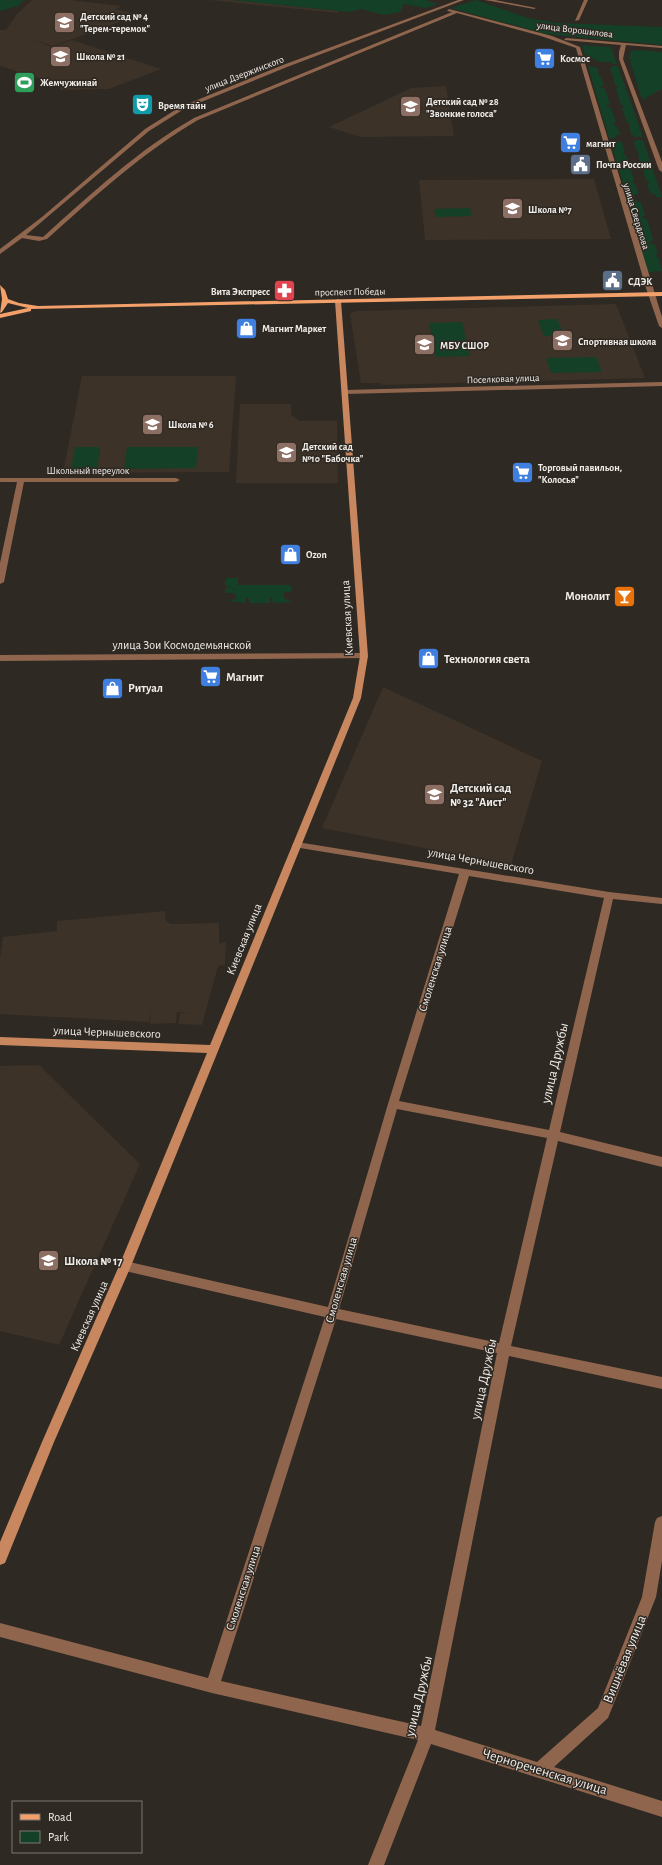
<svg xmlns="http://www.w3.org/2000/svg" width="662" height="1865" font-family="'Alegreya Sans',sans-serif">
  <rect width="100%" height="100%" fill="#2f2923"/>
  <!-- built -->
  <path fill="#3c3227" d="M 32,0 L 70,0 L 122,6 L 116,9 L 139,15 L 53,46 L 27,38 L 53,47 L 72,40 L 161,69 L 109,89 L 61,90 L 57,84 L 0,66 L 0,30 L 6,30 L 17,14 Z
    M 209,0 L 232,0 L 340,11 L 338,13 Z
    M 446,86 L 454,136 L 361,137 L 329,127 L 411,88 Z
    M 594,179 L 611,239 L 425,240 L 419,180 Z
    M 616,304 L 645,378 L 382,385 L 381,383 L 361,383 L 350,314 L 356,311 Z
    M 82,376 L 236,376 L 229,472 L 63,473 Z
    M 240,404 L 291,404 L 291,415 L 300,421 L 337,421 L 338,483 L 236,483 Z
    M 383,687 L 542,761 L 511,865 L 322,828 Z
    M 165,911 L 166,921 L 171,924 L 219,923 L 219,944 L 226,942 L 225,965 L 218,966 L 202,1025 L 178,1024 L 180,1013 L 195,1014 L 177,1012 L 176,1023 L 150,1024 L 151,1011 L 149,1022 L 0,1014 L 0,959 L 3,937 L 57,931 L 57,921 Z
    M 39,1065 L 140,1164 L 59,1345 L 0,1331 L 0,1066 Z"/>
  <!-- green -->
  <path fill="#144027" d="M 0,0 L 24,0 L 18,6 L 0,11 Z
    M 233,0 L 425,0 L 438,4 L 426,8 L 404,4 L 400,12 L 384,15 L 361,9 L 349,12 Z
    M 476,0 L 528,18 L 556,23 L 662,27 L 662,45 L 546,34 L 451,8 Z
    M 582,45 L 611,47 L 617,64 L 612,64 L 611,62 L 600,62 L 585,55 Z
    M 639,50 L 662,52 L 662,89 L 642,100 L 629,57 L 631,51 Z
    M 588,66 L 598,68 L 599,77 L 601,77 L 604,85 L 600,87 L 605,89 L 610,104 L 606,106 L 611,108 L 616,123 L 614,123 L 614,126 L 617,126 L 620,135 L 615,135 L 616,138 L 609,138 Z
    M 612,66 L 618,66 L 643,137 L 635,137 L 634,135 L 631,135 L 629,123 L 627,123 L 622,108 L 625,106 L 621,105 L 616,89 L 619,87 L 615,86 L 613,75 L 609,68 L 613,68 Z
    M 610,140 L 622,142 L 625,151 L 623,152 L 624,155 L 626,155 L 629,164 L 626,165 L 627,169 L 631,170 L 634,180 L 632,181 L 635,184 L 639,194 L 634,194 L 635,197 L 627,197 Z
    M 636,140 L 643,140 L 662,197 L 656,197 L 655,194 L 651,194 L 647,184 L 649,183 L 648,181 L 646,180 L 643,170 L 647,169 L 645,166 L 641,164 L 638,155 L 639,154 L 633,142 L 636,142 Z
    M 627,199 L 636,199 L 637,202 L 641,202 L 645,215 L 641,217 L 647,219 L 653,240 L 649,243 L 655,245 L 658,254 L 656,254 L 657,258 L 659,258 L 662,271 L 648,272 Z
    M 470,208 L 472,216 L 436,217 L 434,209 Z
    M 557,319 L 564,335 L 544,336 L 538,320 Z
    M 462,322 L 470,356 L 436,357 L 429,323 Z
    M 596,357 L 602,372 L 551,373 L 546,358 Z
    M 75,447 L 100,447 L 97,470 L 71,470 Z
    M 127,447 L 198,447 L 196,468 L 124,469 Z
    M 228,578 L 238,578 L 238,585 L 291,585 L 291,592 L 284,592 L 284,598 L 292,602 L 273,603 L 272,598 L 270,598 L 270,603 L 249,603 L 249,598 L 246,598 L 246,603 L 229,601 L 237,598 L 234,593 L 225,593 L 225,587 L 235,590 L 225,585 L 225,580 Z"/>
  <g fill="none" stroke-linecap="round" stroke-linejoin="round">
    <!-- street -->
    <path fill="#8f664d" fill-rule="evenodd" d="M 458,0 L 464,0 L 287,67 L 184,109 L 149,131 L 26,235 L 43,237 C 91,194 138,150 194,118 L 452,12 L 447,11 L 449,9 L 552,36 L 580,47 L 662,317 L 662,328 L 659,326 L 646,288 L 576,48 L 541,36 L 457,13 L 198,120 C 142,153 95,196 47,239 L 39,241 L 22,238 L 0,254 L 0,249 L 42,217 L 145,129 L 180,107 L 283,65 Z
      M 485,0 L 495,0 L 536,8 L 534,9 Z
      M 584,0 L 588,0 L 579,20 L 575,21 Z
      M 566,38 L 662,46 L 662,48 L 626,45 L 623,59 L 662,162 L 662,172 L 659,170 L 619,59 L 619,52 L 621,45 L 564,40 Z
      M 662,382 L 662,386 L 345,394 L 342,392 L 345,390 Z
      M 0,478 L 176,478 L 180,480 L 176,482 L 24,482 L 4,582 L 0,584 L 0,563 L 17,482 L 0,482 Z
      M 364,653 L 368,656 L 367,658 L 0,661 L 0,655 Z
      M 297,842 L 609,892 L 662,898 L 662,904 L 613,899 L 560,1132 L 662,1157 L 662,1167 L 558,1141 L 511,1346 L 662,1377 L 662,1389 L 509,1356 L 435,1730 L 537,1762 L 598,1708 L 642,1597 L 655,1522 L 657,1518 L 662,1516 L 662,1561 L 656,1597 L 608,1718 L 554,1767 L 662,1801 L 662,1817 L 431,1744 L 384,1865 L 368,1865 L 418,1740 L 212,1693 L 0,1637 L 0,1623 L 208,1678 L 325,1317 L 125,1271 L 121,1270 L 119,1266 L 121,1262 L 125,1261 L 328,1307 L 388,1104 L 459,874 L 294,847 L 292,845 ZM 469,876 L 604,898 L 549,1130 L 399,1101 ZM 397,1109 L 547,1138 L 499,1343 L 339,1309 ZM 336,1319 L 497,1353 L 421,1726 L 221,1681 Z"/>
    <!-- secondary -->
    <path fill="#c8875e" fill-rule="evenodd" d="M 338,299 L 341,301 L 368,656 L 361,698 L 131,1266 L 54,1442 L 5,1563 L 0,1565 L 0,1542 L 42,1442 L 119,1266 L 207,1053 L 0,1045 L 0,1037 L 210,1045 L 353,698 L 360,656 L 335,301 Z"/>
    <!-- primary -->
    <path fill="#f4a06b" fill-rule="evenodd" d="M 0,285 L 5,290 L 8,299 L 19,303 L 38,306 L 662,292 L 662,296 L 31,309 L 31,311 L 0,318 L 0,314 L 28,308 L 8,303 L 2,312 L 0,313 L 2,299 Z"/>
  </g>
  <!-- icons -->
  <defs>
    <symbol id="school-square" viewBox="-11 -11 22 22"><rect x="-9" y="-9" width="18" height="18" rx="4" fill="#8d6e63" stroke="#2f2923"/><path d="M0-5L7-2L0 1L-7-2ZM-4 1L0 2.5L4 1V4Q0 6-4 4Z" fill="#fff"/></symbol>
    <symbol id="supermarket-square" viewBox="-11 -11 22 22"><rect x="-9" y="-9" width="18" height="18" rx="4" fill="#3f7fe0" stroke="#2f2923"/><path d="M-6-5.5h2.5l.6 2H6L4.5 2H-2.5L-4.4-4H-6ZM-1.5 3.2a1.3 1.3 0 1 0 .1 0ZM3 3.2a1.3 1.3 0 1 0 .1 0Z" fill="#fff"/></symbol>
    <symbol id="stadium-square" viewBox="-11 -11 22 22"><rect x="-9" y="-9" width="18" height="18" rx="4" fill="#2e9e5b" stroke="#2f2923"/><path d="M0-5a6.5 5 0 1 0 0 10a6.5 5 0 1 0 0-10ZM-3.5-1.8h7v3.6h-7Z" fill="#fff"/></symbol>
    <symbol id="theatre-square" viewBox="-11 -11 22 22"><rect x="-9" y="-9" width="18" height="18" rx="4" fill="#0f9aa8" stroke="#2f2923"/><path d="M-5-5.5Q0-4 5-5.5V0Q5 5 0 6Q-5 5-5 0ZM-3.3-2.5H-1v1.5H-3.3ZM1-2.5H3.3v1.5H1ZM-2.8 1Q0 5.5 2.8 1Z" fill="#fff"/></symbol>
    <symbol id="civic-square" viewBox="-11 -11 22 22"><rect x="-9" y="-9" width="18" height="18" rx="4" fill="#5c6f8a" stroke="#2f2923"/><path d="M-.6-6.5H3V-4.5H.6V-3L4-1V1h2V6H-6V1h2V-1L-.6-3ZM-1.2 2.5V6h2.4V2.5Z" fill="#fff"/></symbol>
    <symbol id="pharmacy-square" viewBox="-11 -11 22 22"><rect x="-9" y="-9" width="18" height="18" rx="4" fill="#e0444e" stroke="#2f2923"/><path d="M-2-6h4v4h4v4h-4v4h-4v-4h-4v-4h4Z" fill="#fff"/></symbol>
    <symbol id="shop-square" viewBox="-11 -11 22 22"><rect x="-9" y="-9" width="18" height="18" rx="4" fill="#3f7fe0" stroke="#2f2923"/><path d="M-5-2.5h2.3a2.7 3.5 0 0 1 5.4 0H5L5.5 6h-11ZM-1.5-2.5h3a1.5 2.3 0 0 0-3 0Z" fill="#fff"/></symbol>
    <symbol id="bar-square" viewBox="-11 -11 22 22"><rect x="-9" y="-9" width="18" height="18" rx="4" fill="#e8710a" stroke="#2f2923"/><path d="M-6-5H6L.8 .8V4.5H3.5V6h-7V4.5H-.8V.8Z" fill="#fff"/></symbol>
  </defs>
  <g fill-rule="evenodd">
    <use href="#school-square" x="52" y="10" width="25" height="25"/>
    <use href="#school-square" x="48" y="44" width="25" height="25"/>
    <use href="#supermarket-square" x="532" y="46" width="25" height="25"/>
    <use href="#stadium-square" x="12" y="70" width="25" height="25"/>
    <use href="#theatre-square" x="130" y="92" width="25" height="25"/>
    <use href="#school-square" x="398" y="94" width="25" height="25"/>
    <use href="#supermarket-square" x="558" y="130" width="25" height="25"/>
    <use href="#civic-square" x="568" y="152" width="25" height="25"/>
    <use href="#school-square" x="500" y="196" width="25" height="25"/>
    <use href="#civic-square" x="600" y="268" width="25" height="25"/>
    <use href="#pharmacy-square" x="272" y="278" width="25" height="25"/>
    <use href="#shop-square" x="234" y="316" width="25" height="25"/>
    <use href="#school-square" x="550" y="328" width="25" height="25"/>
    <use href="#school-square" x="412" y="332" width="25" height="25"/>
    <use href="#school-square" x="140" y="412" width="25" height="25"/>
    <use href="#school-square" x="274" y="440" width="25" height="25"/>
    <use href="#supermarket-square" x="510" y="460" width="25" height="25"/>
    <use href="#shop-square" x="278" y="542" width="25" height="25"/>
    <use href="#bar-square" x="612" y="584" width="25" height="25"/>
    <use href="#shop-square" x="416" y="646" width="25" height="25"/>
    <use href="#supermarket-square" x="198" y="664" width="25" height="25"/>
    <use href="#shop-square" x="100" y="676" width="25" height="25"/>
    <use href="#school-square" x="422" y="782" width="25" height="25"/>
    <use href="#school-square" x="36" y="1248" width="25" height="25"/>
  </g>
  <g text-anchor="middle" stroke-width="3" stroke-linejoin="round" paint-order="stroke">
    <!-- far-poi labels -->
    <g font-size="10" font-weight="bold" fill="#f0ece8" stroke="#2f2923" text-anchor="start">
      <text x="80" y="20">Детский сад № 4<tspan x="80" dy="12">"Терем-теремок"</tspan></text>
      <text x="76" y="60">Школа № 21</text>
      <text x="560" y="62">Космос</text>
      <text x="40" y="86">Жемчужинай</text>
      <text x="426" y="105">Детский сад № 28<tspan x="426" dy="12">"Звонкие голоса"</tspan></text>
      <text x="158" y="109">Время тайн</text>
      <text x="586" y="147">магнит</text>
      <text x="596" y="168">Почта России</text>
      <text x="528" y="213">Школа №7</text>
      <text x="628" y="285">СДЭК</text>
      <text x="270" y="295" text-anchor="end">Вита Экспресс</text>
      <text x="262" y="332">Магнит Маркет</text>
      <text x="578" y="345">Спортивная школа</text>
      <text x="440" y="349">МБУ СШОР</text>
      <text x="168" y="428">Школа № 6</text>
      <text x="302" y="450">Детский сад<tspan x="302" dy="12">№10 "Бабочка"</tspan></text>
      <text x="538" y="471">Торговый павильон,<tspan x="538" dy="12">"Колосья"</tspan></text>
      <text x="306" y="558">Ozon</text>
    </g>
    <!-- far-street labels -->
    <g font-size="10" fill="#f0ece8" stroke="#2f2923">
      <text transform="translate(575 29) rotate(7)" y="4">улица Ворошилова</text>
      <text transform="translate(244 73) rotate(-21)" y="4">улица Дзержинского</text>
      <text transform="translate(637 216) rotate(73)" y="4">улица Свердлова</text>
      <text transform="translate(350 291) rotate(-1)" y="4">проспект Победы</text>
      <text transform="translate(503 378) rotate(-2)" y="4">Поселковая улица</text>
      <text x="88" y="474">Школьный переулок</text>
    </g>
    <!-- poi labels -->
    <g font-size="12" font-weight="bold" fill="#f0ece8" stroke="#2f2923" text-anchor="start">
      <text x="610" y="600" text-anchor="end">Монолит</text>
      <text x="444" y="663">Технология света</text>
      <text x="226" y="681">Магнит</text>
      <text x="128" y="692">Ритуал</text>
      <text x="450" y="792">Детский сад<tspan x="450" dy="14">№ 32 "Аист"</tspan></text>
      <text x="64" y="1265">Школа № 17</text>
    </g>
    <!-- street labels -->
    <g font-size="12" fill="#f0ece8" stroke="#2f2923">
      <text transform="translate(347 618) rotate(-93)" y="4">Киевская улица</text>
      <text x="182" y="649">улица Зои Космодемьянской</text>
      <text transform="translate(481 861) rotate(10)" y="4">улица Чернышевского</text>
      <text transform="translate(244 939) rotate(-68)" y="4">Киевская улица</text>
      <text transform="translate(435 969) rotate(-73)" y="4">Смоленская улица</text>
      <text transform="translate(107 1032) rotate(2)" y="4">улица Чернышевского</text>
      <text transform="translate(341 1280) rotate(-74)" y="4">Смоленская улица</text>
      <text transform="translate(89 1316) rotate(-66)" y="4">Киевская улица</text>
      <text transform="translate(243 1588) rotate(-72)" y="4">Смоленская улица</text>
    </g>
    <!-- near-street labels -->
    <g font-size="14" fill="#f0ece8" stroke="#2f2923">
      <text transform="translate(554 1063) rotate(-77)" y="5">улица Дружбы</text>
      <text transform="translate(483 1379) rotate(-78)" y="5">улица Дружбы</text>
      <text transform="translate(624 1659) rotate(-68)" y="5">Вишнёвая улица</text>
      <text transform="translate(418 1696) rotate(-77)" y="5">улица Дружбы</text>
      <text transform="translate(545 1771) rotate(17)" y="5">Чернореченская улица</text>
    </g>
  </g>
  <!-- legend -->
  <rect x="12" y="1801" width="130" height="52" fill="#2f2923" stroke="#7c7772"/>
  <rect x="20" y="1814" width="20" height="6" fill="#f4a06b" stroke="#7c7772"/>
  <text x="48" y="1821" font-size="12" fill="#f0ece8">Road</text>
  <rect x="20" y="1831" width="20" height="12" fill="#144027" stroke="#7c7772"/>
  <text x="48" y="1841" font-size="12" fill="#f0ece8">Park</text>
</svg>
